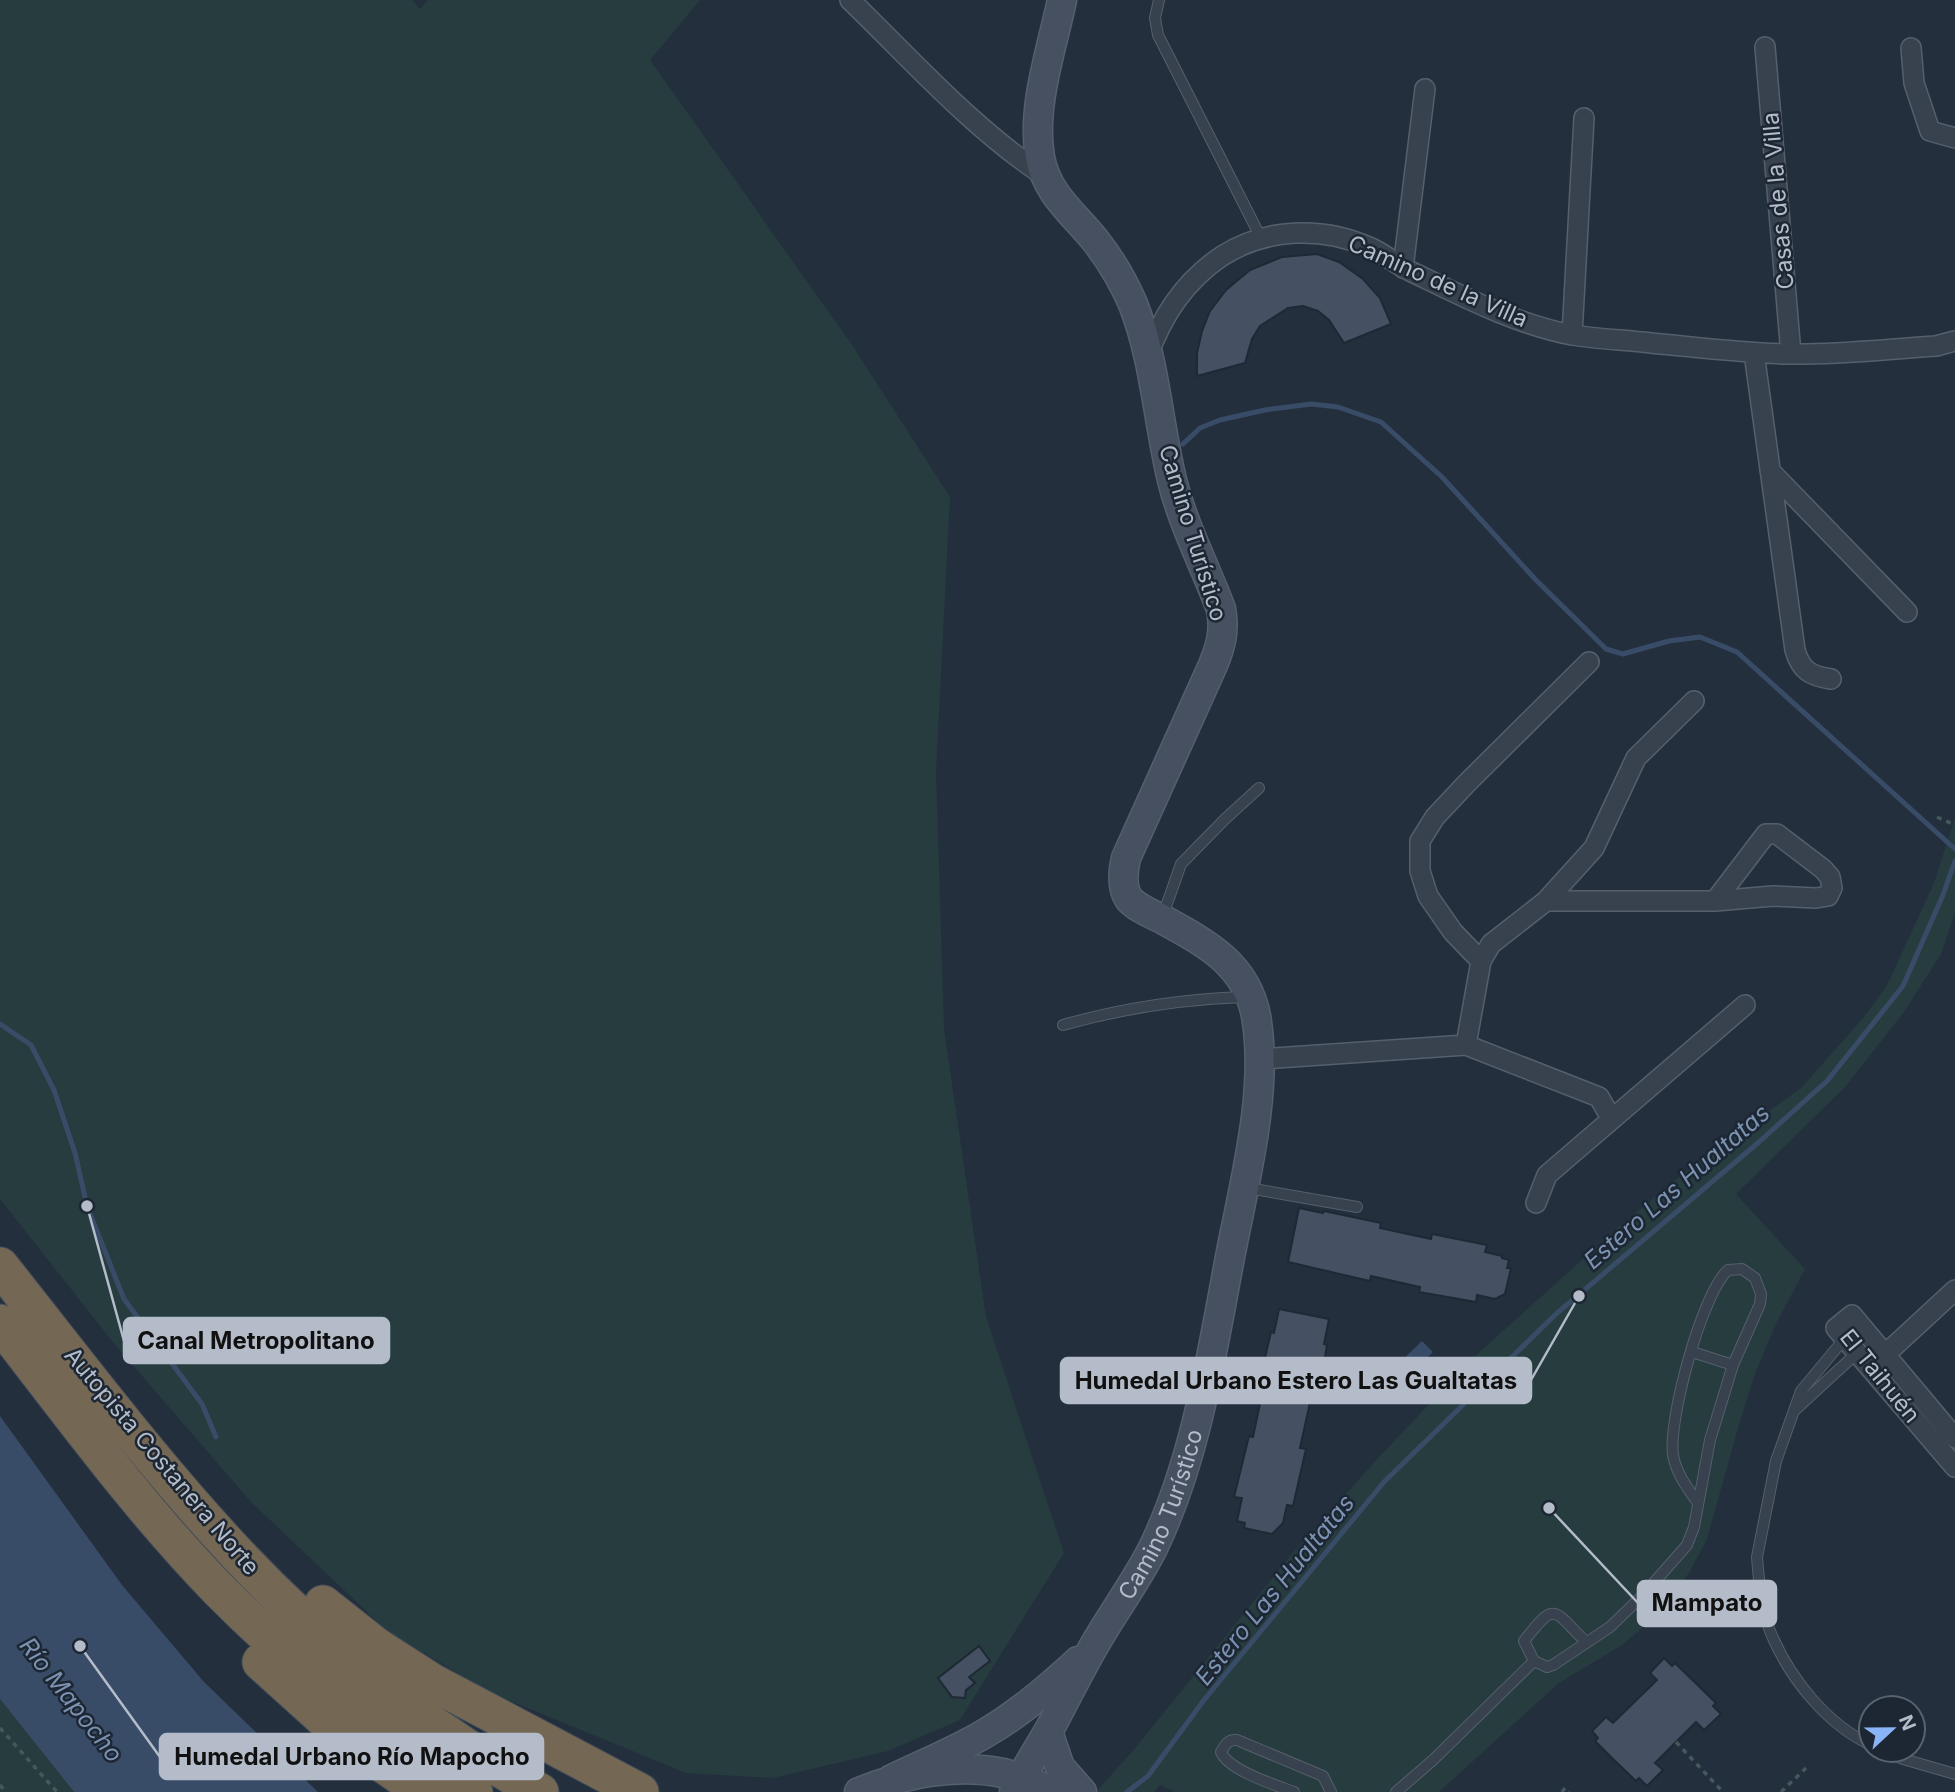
<svg xmlns="http://www.w3.org/2000/svg" width="1955" height="1792" font-family="Inter,sans-serif">
  <rect width="100%" height="100%" fill="#242f3e"/>
  <!-- green -->
  <path fill="#263c3f" d="M 0,0 L 412,0 L 420,9 L 428,0 L 700,0 L 650,60 L 852,345 L 950,497 L 936,771 L 944,1029 L 986,1317 L 1064,1553 L 960,1720 L 888,1751 L 773,1778 L 686,1773 L 491,1693 L 387,1631 L 251,1502 L 112,1341 L 0,1199 Z
    M 1955,818 L 1955,913 L 1941,954 L 1904,1012 L 1846,1086 L 1736,1194 L 1805,1269 L 1776,1324 L 1756,1371 L 1740,1421 L 1707,1539 L 1689,1573 L 1647,1624 L 1622,1645 L 1559,1683 L 1439,1792 L 1175,1792 L 1160,1785 L 1154,1792 L 1096,1792 L 1136,1747 L 1292,1554 L 1379,1457 L 1474,1357 L 1621,1225 L 1693,1166 L 1802,1087 L 1863,1018 L 1887,985 L 1934,883 Z
    M 0,1699 L 74,1792 L 0,1792 Z"/>
  <!-- water -->
  <path fill="#394c67" d="M 1422,1341 L 1433,1352 L 1400,1384 L 1392,1377 L 1388,1380 L 1382,1374 L 1390,1366 L 1393,1369 Z
    M 0,1416 L 122,1585 L 204,1682 L 318,1792 L 74,1792 L 0,1699 Z"/>
  <g fill="none" stroke-linecap="round" stroke-linejoin="round">
    <!-- stream -->
    <path stroke="#394c67" stroke-width="5" d="M 1183,444 L 1200,428 L 1220,420 L 1265,410 L 1311,404 L 1338,407 L 1381,422 L 1442,477 L 1535,579 L 1606,649 L 1623,654 L 1669,641 L 1700,637 L 1737,652 L 1955,849
      M 0,1024 L 31,1045 L 54,1090 L 75,1153 L 87,1206 L 124,1299 L 202,1404 L 216,1437
      M 1127,1792 L 1148,1776 L 1204,1700 L 1384,1482 L 1556,1314 L 1759,1142 L 1827,1081 L 1903,986 L 1943,895 L 1955,861"/>
  </g>
  <!-- building -->
  <path fill="#455162" stroke="#1f2835" stroke-width="2" d="M 1317,254 L 1339,262 L 1363,279 L 1380,298 L 1391,324 L 1344,343 L 1329,320 L 1318,311 L 1303,306 L 1288,308 L 1260,326 L 1252,339 L 1245,363 L 1197,376 L 1197,353 L 1202,331 L 1210,311 L 1226,290 L 1250,270 L 1282,257 Z
    M 1299,1208 L 1323,1213 L 1324,1211 L 1381,1223 L 1380,1228 L 1431,1239 L 1432,1234 L 1487,1245 L 1485,1252 L 1502,1256 L 1502,1258 L 1509,1260 L 1507,1268 L 1511,1268 L 1505,1294 L 1495,1299 L 1477,1295 L 1476,1302 L 1419,1292 L 1420,1287 L 1371,1276 L 1370,1281 L 1288,1262 Z
    M 1279,1309 L 1329,1319 L 1324,1344 L 1327,1345 L 1324,1363 L 1315,1399 L 1311,1398 L 1300,1448 L 1306,1449 L 1293,1506 L 1287,1505 L 1283,1523 L 1272,1534 L 1244,1528 L 1245,1523 L 1237,1521 L 1242,1498 L 1234,1497 L 1249,1436 L 1253,1437 L 1263,1389 L 1259,1388 L 1267,1349 L 1271,1332 L 1274,1333 Z
    M 979,1646 L 990,1661 L 969,1677 L 975,1683 L 966,1690 L 965,1698 L 952,1697 L 938,1678 Z
    M 1664,1658 L 1672,1666 L 1675,1663 L 1716,1703 L 1713,1706 L 1721,1714 L 1704,1730 L 1696,1722 L 1655,1763 L 1663,1770 L 1647,1786 L 1639,1778 L 1636,1781 L 1612,1758 L 1595,1741 L 1598,1738 L 1592,1731 L 1606,1717 L 1613,1723 L 1657,1680 L 1650,1673 Z"/>
  <g fill="none" stroke-linecap="round" stroke-linejoin="round">
    <defs>
      <path id="lane" d="M 1159,0 L 1155,18 L 1158,35 L 1261,238
        M 1163,915 L 1181,864 L 1225,819 L 1259,788
        M 1063,1025 C 1123,1008 1183,999 1245,997
        M 1248,1188 L 1357,1207
        M 1845,1338 L 1801,1391 L 1776,1461 L 1757,1557 C 1759,1583 1762,1615 1773,1638 C 1792,1681 1828,1725 1871,1745
        M 1692,1352 L 1733,1365
        M 1795,1410 L 1858,1352
        M 1534,1661 L 1547,1667 L 1553,1665 L 1610,1627 L 1643,1595 L 1687,1545 L 1694,1527 L 1710,1440 L 1733,1365 L 1760,1304 L 1761,1294 L 1755,1278 L 1742,1269 L 1728,1270 C 1702,1293 1668,1420 1673,1455 C 1676,1473 1688,1489 1698,1503
        M 1883,1750 L 1903,1759 L 1955,1774
        M 1294,1792 C 1275,1785 1228,1770 1221,1752 C 1225,1745 1228,1739 1237,1740 L 1323,1776 L 1331,1792
        M 1396,1792 L 1433,1760 L 1534,1661 L 1524,1641 C 1556,1600 1552,1609 1586,1642"/>
      <path id="street" d="M 850,0 C 913,61 972,128 1046,177
        M 1765,47 L 1791,354
        M 1911,48 L 1914,83 L 1930,131 L 1955,138
        M 1403,268 L 1425,89
        M 1572,335 L 1584,118
        M 1754,353 L 1795,650 C 1801,671 1811,676 1831,679
        M 1148,356 C 1162,315 1185,281 1222,256 C 1266,228 1322,226 1369,247 C 1384,253 1395,264 1410,271 C 1462,296 1515,324 1572,335 C 1598,339 1625,340 1651,343 C 1696,347 1742,353 1788,354 C 1837,355 1887,349 1936,346 L 1955,341
        M 1770,471 L 1907,612
        M 1546,901 L 1715,901 L 1773,896 L 1816,898 L 1828,896 L 1832,888 L 1830,877 L 1823,869 L 1777,834 L 1766,834 L 1715,901
        M 1481,961 L 1453,932 L 1428,896 L 1420,871 L 1420,841 L 1435,817 L 1468,782 L 1589,662
        M 1466,1045 L 1481,961 L 1491,944 L 1546,901 L 1594,848 L 1636,758 L 1694,701
        M 1261,1059 L 1466,1045 L 1599,1097 L 1611,1118
        M 1536,1203 L 1547,1175 L 1745,1005
        M 1876,1363 L 1955,1290
        M 1955,1438 L 1852,1315 L 1836,1328 L 1955,1467"/>
      <g id="secondary">
        <path d="M 1048,1732 L 1060,1767 L 1082,1792"/>
        <path d="M 892,1779 C 923,1764 955,1751 984,1734 C 1019,1714 1049,1688 1078,1661"/>
        <path d="M 859,1792 C 903,1774 955,1763 1003,1773 C 1021,1777 1037,1785 1054,1792"/>
        <path id="s1" d="M 1014,1792 C 1024,1771 1036,1752 1048,1732 C 1065,1701 1080,1669 1098,1639 C 1116,1608 1137,1580 1153,1548 C 1197,1457 1212,1351 1231,1252 C 1245,1180 1269,1089 1256,1016 C 1246,963 1204,942 1160,918 C 1150,913 1137,908 1129,899 C 1121,887 1123,871 1126,858 L 1213,665 C 1221,646 1225,630 1221,609 C 1205,566 1183,525 1172,480 C 1158,422 1155,360 1133,304 C 1123,281 1110,259 1095,240 C 1073,213 1046,193 1040,157 C 1031,108 1052,48 1062,0"/>
      </g>
      <path id="highway" d="M 0,1266 C 78,1364 154,1466 240,1557 C 327,1649 430,1730 540,1792
        M 0,1323 C 71,1414 139,1508 220,1591 C 296,1668 383,1735 474,1792
        M 323,1604 L 376,1646 L 432,1682 L 640,1792
        M 261,1662 L 343,1736 L 423,1792"/>
    </defs>
    <!-- lane casing -->
    <use href="#lane" stroke="#565f6c" stroke-width="12"/>
    <!-- street casing -->
    <use href="#street" stroke="#565f6c" stroke-width="22"/>
    <!-- secondary casing -->
    <use href="#secondary" stroke="#565f6c" stroke-width="31"/>
    <!-- highway casing -->
    <use href="#highway" stroke="#434c59" stroke-width="39"/>
    <!-- path -->
    <path stroke="#44595c" stroke-width="3.5" stroke-dasharray="5 5" stroke-linecap="butt" d="M 1937,817 L 1955,825
      M 0,1728 L 57,1792
      M 1676,1742 L 1723,1792
      M 0,1785 L 6,1792
      M 1562,1792 L 1565,1788 L 1569,1792
      M 1781,1792 L 1806,1768"/>
    <!-- lane -->
    <use href="#lane" stroke="#38414e" stroke-width="10"/>
    <!-- street -->
    <use href="#street" stroke="#38414e" stroke-width="19"/>
    <!-- secondary -->
    <use href="#secondary" stroke="#465061" stroke-width="28"/>
    <!-- highway -->
    <use href="#highway" stroke="#746855" stroke-width="37"/>
  </g>
  <g text-anchor="middle" stroke-width="5" stroke-linejoin="round" paint-order="stroke">
    <!-- street labels -->
    <g font-size="23" fill="#b4bcc9" stroke="#1d2633">
      <text transform="translate(1778 201) rotate(-95)" y="8">Casas de la Villa</text>
      <text transform="translate(1438 281) rotate(24)" y="8">Camino de la Villa</text>
      <text transform="translate(1193 533) rotate(73)" y="8">Camino Turístico</text>
      <text transform="translate(1880 1376) rotate(51)" y="8">El Taihuén</text>
      <text transform="translate(162 1461) rotate(50)" y="8">Autopista Costanera Norte</text>
      <text dy="8" stroke="none"><textPath href="#s1" startOffset="315">Camino Turístico</textPath></text>
    </g>
    <!-- water labels -->
    <g font-size="24" font-style="italic" fill="#7c92b1" stroke="#1d2633">
      <text transform="translate(1677 1187) rotate(-41)" y="8">Estero Las Hualtatas</text>
      <text transform="translate(1275 1590) rotate(-51)" y="8">Estero Las Hualtatas</text>
      <text transform="translate(71 1700) rotate(52)" y="8">Río Mapocho</text>
    </g>
  </g>
  <!-- callouts -->
  <path fill="none" stroke="#b4bcc9" stroke-width="2.5" d="M87 1206L124 1341M1579 1296L1531 1380M1549 1508L1638 1603M80 1646L160 1757"/>
  <g fill="#b4bcc9" stroke="#1d2633" stroke-width="2.5">
    <circle cx="87" cy="1206" r="7"/>
    <circle cx="1579" cy="1296" r="7"/>
    <circle cx="1549" cy="1508" r="7"/>
    <circle cx="80" cy="1646" r="7"/>
  </g>
  <g fill="#b4bcc9" stroke="#b4bcc9" stroke-width="2.5">
    <rect x="124" y="1318" width="265" height="45" rx="7"/>
    <rect x="1061" y="1358" width="470" height="45" rx="7"/>
    <rect x="1638" y="1581" width="138" height="45" rx="7"/>
    <rect x="160" y="1734" width="383" height="45" rx="7"/>
  </g>
  <g font-size="24" text-anchor="middle" font-weight="bold" fill="#111">
    <text x="256" y="1349">Canal Metropolitano</text>
    <text x="1296" y="1389">Humedal Urbano Estero Las Gualtatas</text>
    <text x="1707" y="1611">Mampato</text>
    <text x="352" y="1765">Humedal Urbano Río Mapocho</text>
  </g>
  <!-- north arrow -->
  <g transform="translate(1892 1729) rotate(68)"><circle r="33" fill="#1d2633" stroke="#59626f" stroke-width="2"/>
  <path d="M0-5L12 26L0 18L-12 26Z" fill="#8ab4f8"/>
  <text y="-10" font-size="19" font-weight="bold" text-anchor="middle" fill="#b4bcc9">N</text>
  </g>
</svg>
